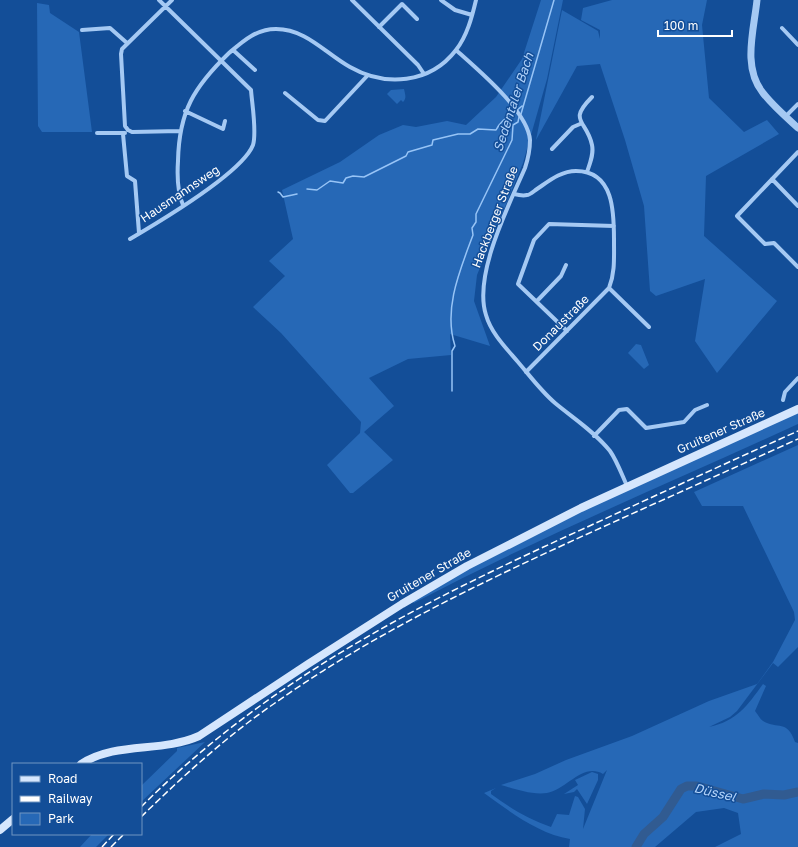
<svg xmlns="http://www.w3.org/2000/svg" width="798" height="847" font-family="'Golos Text',sans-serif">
  <rect width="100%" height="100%" fill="#134e98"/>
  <!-- green -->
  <path fill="#2668b6" d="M 541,0 L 563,0 L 547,79 L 523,163 L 477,275 L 474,301 L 490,346 L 450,334 L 451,355 L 408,359 L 369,378 L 394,406 L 364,432 L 393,460 L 353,493 L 350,493 L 327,465 L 360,433 L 361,422 L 281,333 L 253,307 L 285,276 L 269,261 L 293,239 L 282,190 L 340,162 L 379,135 L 403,125 L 416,127 L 447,121 L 466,125 L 496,97 L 522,59 Z
    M 612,0 L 707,0 L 702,25 L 709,98 L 744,132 L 767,120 L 779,134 L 706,176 L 704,236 L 777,301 L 717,373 L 695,341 L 705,279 L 656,296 L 650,291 L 644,206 L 625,140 L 600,64 L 577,66 L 536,140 L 562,10 L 598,31 L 600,39 L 600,30 L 581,20 L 583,8 Z
    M 37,3 L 49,5 L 50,13 L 79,32 L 92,132 L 42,132 L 38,126 Z
    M 404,89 C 405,94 407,98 403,102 L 401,100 L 397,104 L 387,94 L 391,90 Z
    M 636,344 L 641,345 L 649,365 L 644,369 L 628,353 Z
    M 798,412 L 798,424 C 670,483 539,537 414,603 L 412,601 L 464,570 L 554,523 Z
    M 798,445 L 798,647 L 778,667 L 773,663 L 737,711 L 730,717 L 709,727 C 737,721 747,706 763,684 L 766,686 L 755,711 C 757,713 760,719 763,721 C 778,730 787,719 795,742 L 798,743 L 798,847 L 715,847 L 741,834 L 738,813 L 724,808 L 696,812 L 655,847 L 569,847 L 570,839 C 539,834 510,812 484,793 L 496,788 L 491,791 L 491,794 C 510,808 528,819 551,827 L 557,814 L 569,815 L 575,796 L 578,797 L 585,809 L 583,829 L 607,770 L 603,774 C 583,762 566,790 547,793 C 531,795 515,789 501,785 L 535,774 L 566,760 L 632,736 L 709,701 L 757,684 L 773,662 L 795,620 L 794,612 L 743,506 L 702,506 L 694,492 Z
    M 205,742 L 141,802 L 141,786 L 177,751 L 177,748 Z
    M 592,772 L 598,774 L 598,780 L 587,804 L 577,789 L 574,792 L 564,794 L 578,785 L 575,780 Z
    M 92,834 L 109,834 L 96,847 L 80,847 Z"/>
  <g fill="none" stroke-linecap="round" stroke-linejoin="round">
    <!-- stream -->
    <path stroke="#97c4f6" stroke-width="1.5" d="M 521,114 L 554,0
      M 307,189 L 317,190 L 330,181 L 343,183 L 346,178 L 353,176 L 364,177 L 406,156 L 408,152 L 432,145 L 433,140 L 458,134 L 470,134 L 478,129 L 496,130 C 502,118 512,115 522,106
      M 278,192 L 280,193 L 283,197 L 297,194
      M 452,391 L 452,351 L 455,346 C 443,309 460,270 473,235 L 472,228 L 476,222 L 476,214 L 512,140 L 513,125 L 518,122 L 519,117"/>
    <!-- river -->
    <path stroke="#315b91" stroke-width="9" d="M 636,847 L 644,834 L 663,817 L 681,789 L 687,786 L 697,786 L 743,799 L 764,794 L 784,795 L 798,792"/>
    <!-- minor -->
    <path stroke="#a5c9f3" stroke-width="4" d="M 352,0 L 418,65 L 424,74
      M 441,0 L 455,10 L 472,15
      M 379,27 L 402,4 L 417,19
      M 782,28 L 798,45
      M 82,30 L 110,28 L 127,43
      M 233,50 L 255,70
      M 456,50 C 477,69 528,111 530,140 C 530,150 528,159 525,168 C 509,205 473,275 486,315 C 491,333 506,348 518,362 C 530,376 541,391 555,403 C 573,418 595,432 610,451 C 617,461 622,475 627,486
      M 285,93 L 318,120 L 325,121 L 368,75
      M 185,111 L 223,129 L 225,121
      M 786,116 L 798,104
      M 128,130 L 125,126 L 121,54 L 122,49 L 172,0
      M 128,130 L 132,132 L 180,131
      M 97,133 L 125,133
      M 123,134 L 127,176 L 135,181 L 139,233
      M 552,149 L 573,127 L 580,124
      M 798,152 L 737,216 L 765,244 L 774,243 L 798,267
      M 587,172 C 590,163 594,154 592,145 C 587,120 567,122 592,97
      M 772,179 L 798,206
      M 514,194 C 518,195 523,196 527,195 C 530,195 534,191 537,189 C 549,181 561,171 576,171 C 615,171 614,215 614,242 C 614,258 615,273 609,288 L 526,372
      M 183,205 C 177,191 177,176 178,161 C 179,111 194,87 229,53 C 243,41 256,29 276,29 C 306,29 325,53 350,67 C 385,87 430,84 456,50 C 467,36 472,17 476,0
      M 130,239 C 159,222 242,173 253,145 C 257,132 252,104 251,90 L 159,0
      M 609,288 L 649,327
      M 537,301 L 561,276 L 566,265
      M 567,331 L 518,284 L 534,240 L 549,224 L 614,226
      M 783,400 L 785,392 L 798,378
      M 594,436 L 619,410 L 627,409 L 646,428 L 684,422 L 695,410 L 707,405"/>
    <!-- tertiary -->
    <path stroke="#a5c9f3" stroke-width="7" d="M 757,0 C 754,30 742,67 763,93 C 773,106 786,117 798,128"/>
    <!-- secondary -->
    <path stroke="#d5e6fd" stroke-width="8" d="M 81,764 C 117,741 161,753 199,736 L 308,664 L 402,604 L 467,566 L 581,508 L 798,409
      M 0,830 L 13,819"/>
    <!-- rail -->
    <path stroke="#fff" stroke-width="1.5" stroke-dasharray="7 3" stroke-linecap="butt" d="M 141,807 C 273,675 428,599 596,523 C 663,492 731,461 798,431
      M 141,817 C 183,776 227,736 275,703 C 371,635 478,584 585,535 C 656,503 727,471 798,439
      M 102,847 L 114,834
      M 111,847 L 124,834"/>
  </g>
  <g text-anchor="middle" stroke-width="3" stroke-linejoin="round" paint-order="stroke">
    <!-- street labels -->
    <g font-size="12" fill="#fff" stroke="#134e98">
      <text transform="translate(180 194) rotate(-34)" y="4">Hausmannsweg</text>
      <text transform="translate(495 217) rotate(-69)" y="4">Hackberger Straße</text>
      <text transform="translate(561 323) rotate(-45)" y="4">Donaustraße</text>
      <text transform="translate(721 431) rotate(-24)" y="4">Gruitener Straße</text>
      <text transform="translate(429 575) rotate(-30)" y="4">Gruitener Straße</text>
    </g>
    <!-- water labels -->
    <g font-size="13" font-style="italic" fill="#b2d3fa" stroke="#134e98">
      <text transform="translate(513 102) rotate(-72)" y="5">Sedentaler Bach</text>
      <text transform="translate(715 792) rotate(13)" y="5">Düssel</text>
    </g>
  </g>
  <!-- legend -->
  <rect x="12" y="763" width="130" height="72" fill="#134e98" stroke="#7195c1"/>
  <rect x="20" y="776" width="20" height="6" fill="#d5e6fd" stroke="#7195c1"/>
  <text x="48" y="783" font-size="12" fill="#ffffff">Road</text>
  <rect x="20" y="796" width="20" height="6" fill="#ffffff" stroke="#7195c1"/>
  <text x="48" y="803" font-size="12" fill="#ffffff">Railway</text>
  <rect x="20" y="813" width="20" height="12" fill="#2668b6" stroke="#7195c1"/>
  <text x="48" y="823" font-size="12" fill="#ffffff">Park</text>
  <!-- scale -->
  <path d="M658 30v6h74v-6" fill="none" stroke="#ffffff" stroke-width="2"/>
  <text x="664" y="30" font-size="12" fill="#ffffff" stroke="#134e98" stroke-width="3" paint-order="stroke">100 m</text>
</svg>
